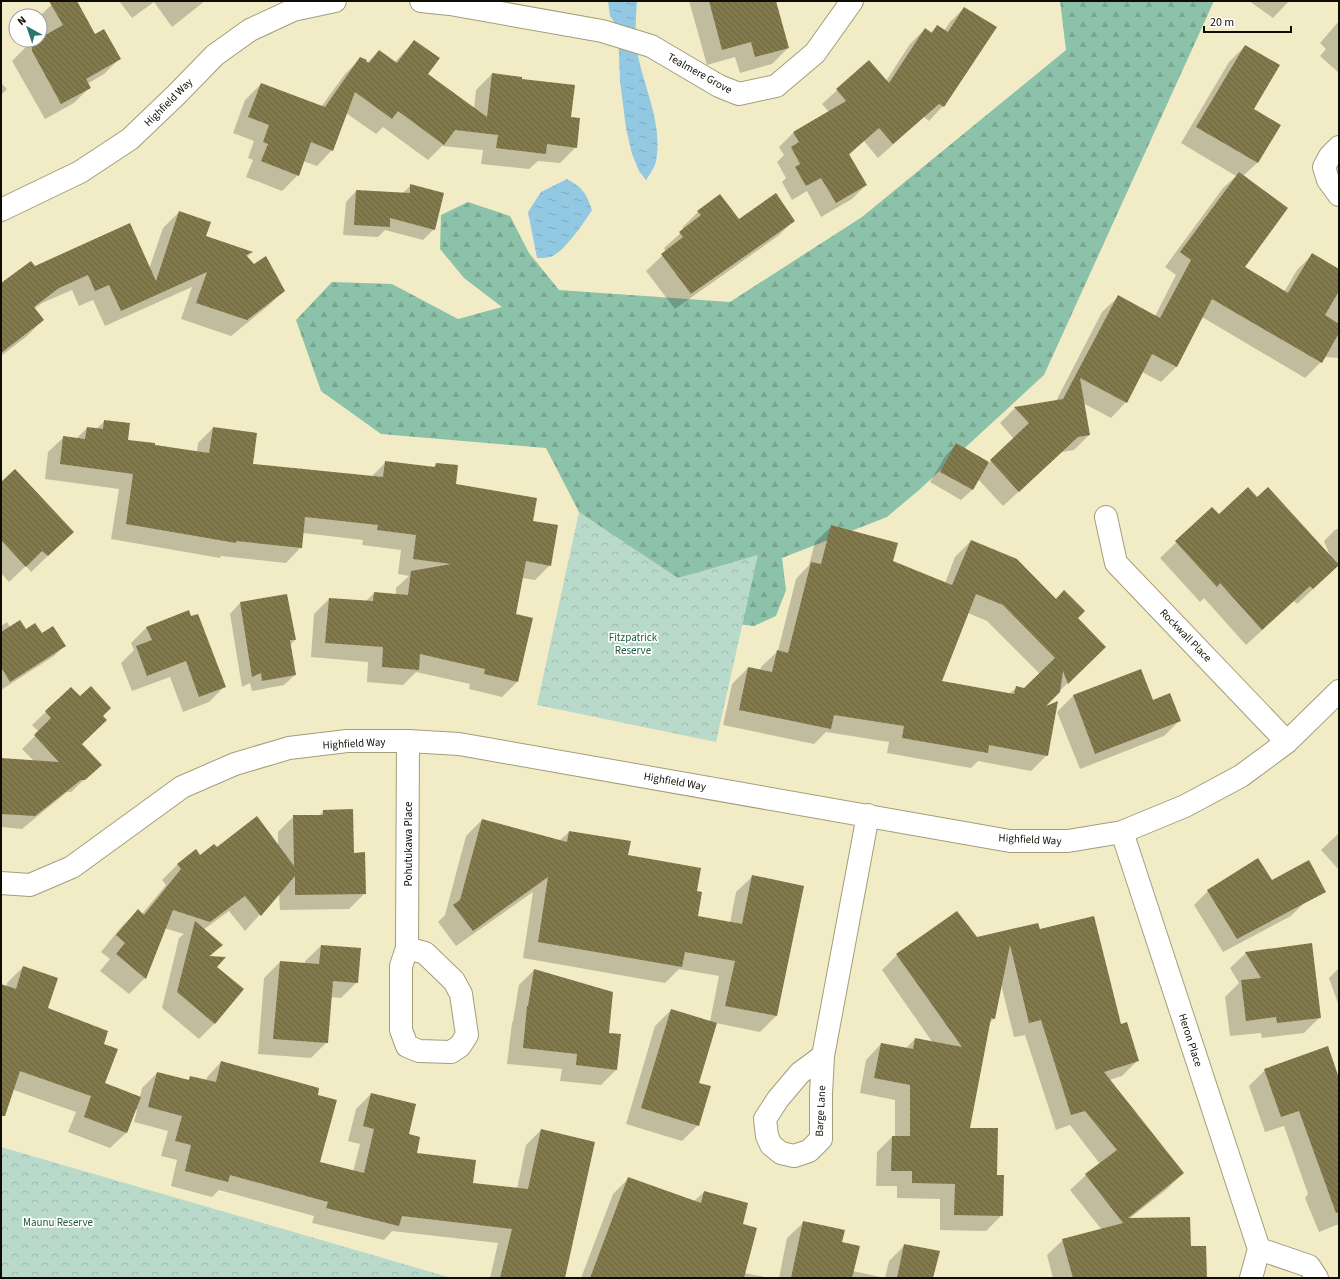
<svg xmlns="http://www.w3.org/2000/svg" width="1340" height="1279" font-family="'Source Sans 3',sans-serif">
  <defs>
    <pattern id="forest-firs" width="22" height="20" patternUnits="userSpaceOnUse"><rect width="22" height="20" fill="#8cc2a9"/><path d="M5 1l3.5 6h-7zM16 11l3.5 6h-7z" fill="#78a690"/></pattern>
    <pattern id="park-crowns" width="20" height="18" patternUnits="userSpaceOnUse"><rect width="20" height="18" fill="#b9daca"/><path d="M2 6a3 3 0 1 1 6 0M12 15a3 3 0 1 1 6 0" fill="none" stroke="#9ebaac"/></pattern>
    <pattern id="water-ripples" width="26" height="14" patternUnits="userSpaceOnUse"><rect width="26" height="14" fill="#92c8e2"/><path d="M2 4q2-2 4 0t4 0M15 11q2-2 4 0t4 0" fill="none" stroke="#7dabc0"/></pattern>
    <pattern id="building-back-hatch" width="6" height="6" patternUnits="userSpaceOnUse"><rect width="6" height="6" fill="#837a4b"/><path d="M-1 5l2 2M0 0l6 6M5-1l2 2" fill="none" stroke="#6a623c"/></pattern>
  </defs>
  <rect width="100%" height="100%" fill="#f2ecc6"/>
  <!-- forest -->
  <path fill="url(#forest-firs)" d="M 1060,1 L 1214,1 L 1044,375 L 919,490 L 887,517 L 782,558 L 786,590 L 776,616 L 754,626 L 736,624 L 579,512 L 546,448 L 381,434 L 321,391 L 296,320 L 332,282 L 392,284 L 458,319 L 502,307 L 464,278 L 440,249 L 441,215 L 468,202 L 510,216 L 529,253 L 559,290 L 730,302 L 862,217 L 1066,50 Z"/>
  <!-- park -->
  <path fill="url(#park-crowns)" d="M 579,512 L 678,578 L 758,555 L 716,742 L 537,705 Z
    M 1,1147 L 452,1278 L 1,1278 Z"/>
  <!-- water -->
  <path fill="url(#water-ripples)" d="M 608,1 L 637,1 C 636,19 634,38 638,56 C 645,90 663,125 656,161 C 655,167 650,174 646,180 L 639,171 L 632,154 L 626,128 L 620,81 L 618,28 L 610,16 Z
    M 567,179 C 583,188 586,193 592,210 C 585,221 563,254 550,257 C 546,258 541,258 537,258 L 528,212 L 541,192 Z"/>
  <!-- shadow -->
  <path fill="#0003" fill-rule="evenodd" d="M 58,1 L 75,1 L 95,35 L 120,58 L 104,74 L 87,84 L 90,87 L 74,103 L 45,119 L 12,61 L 28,45 L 40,40 L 40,39 L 44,36 L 40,28 L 40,16 L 51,5 Z
    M 119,1 L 205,1 L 172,27 L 154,2 L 132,18 Z
    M 689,1 L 775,1 L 788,48 L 772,64 L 740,73 L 735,57 L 707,65 Z
    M 1249,1 L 1289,1 L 1273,18 Z
    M 964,8 L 996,27 L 943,106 L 929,121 L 924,117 L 878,158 L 864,141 L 849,155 L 866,185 L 852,199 L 821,217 L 807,191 L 792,200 L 782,182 L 786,178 L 777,162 L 784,155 L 779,147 L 793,133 L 829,112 L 822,104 L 868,62 L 886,81 L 910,44 L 925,29 L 930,33 L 937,26 L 944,31 L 950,22 Z
    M 1339,21 L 1339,73 L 1320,56 L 1326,49 L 1320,43 Z
    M 414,41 L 427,75 L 474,109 L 476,90 L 492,74 L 521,79 L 569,118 L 576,147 L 560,163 L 538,161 L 529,169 L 481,164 L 483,150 L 442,146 L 428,160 L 383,127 L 376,134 L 346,113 L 332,150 L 317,166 L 303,161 L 298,175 L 282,191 L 246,177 L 253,160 L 248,158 L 254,141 L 233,133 L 245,100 L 261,84 L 321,107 L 345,74 L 361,58 L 367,63 L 379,51 L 395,62 Z
    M 1245,46 L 1253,110 L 1279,126 L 1257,163 L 1243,176 L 1243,267 L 1284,292 L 1297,270 L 1312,255 L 1339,271 L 1339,358 L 1324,357 L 1321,362 L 1305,378 L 1202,317 L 1176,367 L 1161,382 L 1142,372 L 1126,402 L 1111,418 L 1083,403 L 1089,435 L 1074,450 L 1062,452 L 1003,506 L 978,479 L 972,490 L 961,500 L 930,482 L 946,455 L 956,445 L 989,463 L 1014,439 L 1000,423 L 1015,408 L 1056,401 L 1102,312 L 1118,297 L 1155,316 L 1176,275 L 1165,267 L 1223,188 L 1236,176 L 1181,143 L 1229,62 Z
    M 1,83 L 7,89 L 1,95 Z
    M 411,185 L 434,229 L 423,240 L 385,230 L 378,237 L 343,235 L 346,202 L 356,191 L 402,194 Z
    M 720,195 L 739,220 L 793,221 L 778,236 L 675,309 L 646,271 L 666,252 L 664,248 L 684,230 L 682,228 L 698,212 Z
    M 179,212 L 205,236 L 252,252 L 247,257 L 253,266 L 284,290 L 268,306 L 231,336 L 181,319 L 192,287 L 105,326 L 93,300 L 79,306 L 72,290 L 42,303 L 34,309 L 43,320 L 27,336 L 1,356 L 1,284 L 35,267 L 149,269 L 163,228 Z
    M 105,421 L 127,440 L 197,452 L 198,443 L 213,428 L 252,465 L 371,477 L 386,462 L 432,468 L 437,464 L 455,484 L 532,521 L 550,565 L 535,580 L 522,578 L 515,615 L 517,682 L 502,697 L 469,689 L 470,684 L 416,672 L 403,685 L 367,682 L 368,662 L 311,657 L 314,614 L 329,599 L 366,601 L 374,593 L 396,595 L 396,588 L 409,576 L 398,574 L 401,550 L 362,545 L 363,540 L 303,533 L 301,547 L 286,563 L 221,556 L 220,558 L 111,539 L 119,489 L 45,479 L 48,452 L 64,437 L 76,439 L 87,428 L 96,429 Z
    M 1,483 L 56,548 L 31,572 L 26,566 L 9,582 L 1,573 Z
    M 1257,498 L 1331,558 L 1324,541 L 1335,530 L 1339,528 L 1339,565 L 1297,604 L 1294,601 L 1246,645 L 1204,598 L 1200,602 L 1160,558 L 1212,508 L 1219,515 Z
    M 831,527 L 892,562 L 945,583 L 955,557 L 971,541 L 1056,600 L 1077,618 L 1105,647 L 1042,708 L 1047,755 L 1031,771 L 978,761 L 971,768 L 887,753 L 889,742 L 826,732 L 814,744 L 723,725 L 732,684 L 748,668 L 760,671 L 761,667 L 778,651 L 796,579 L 809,565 L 815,542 ZM 968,613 L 987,621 L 1040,674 L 1025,689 L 1017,687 L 1009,694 L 940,681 Z
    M 240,603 L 295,640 L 290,645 L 295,675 L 284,685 L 252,691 L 250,683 L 242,687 L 230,614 Z
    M 7,622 L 10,627 L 41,634 L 65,645 L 54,656 L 1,690 L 1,626 Z
    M 147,627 L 225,686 L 209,702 L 183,712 L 170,677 L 132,691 L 121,663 L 134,650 L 131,643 Z
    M 1141,670 L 1153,701 L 1179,721 L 1164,736 L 1080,769 L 1057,712 L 1073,696 Z
    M 71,688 L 102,716 L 81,744 L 87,777 L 71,792 L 67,792 L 22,829 L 1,827 L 1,759 L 34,761 L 22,749 L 39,732 L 32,725 Z
    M 323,811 L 353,854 L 365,893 L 349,909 L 280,910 L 279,893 L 245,931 L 229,911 L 203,930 L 221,945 L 210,957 L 216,968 L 215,1023 L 199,1039 L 162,1008 L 179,938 L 184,934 L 164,928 L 145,978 L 129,994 L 100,971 L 110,959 L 101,952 L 122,926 L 138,911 L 142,914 L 166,885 L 162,880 L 178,864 L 217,849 L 278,846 L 278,832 L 294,816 L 319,816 Z
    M 482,820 L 559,841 L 569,832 L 627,855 L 696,892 L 697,917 L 730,923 L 736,892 L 752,877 L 776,1016 L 760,1032 L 716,1023 L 698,1083 L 698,1125 L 682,1141 L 626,1124 L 655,1026 L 671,1010 L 710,1022 L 719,976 L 679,969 L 665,983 L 523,958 L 533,892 L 456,946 L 438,922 L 445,915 L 466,836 Z
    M 1339,833 L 1339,870 L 1321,850 Z
    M 1272,881 L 1305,902 L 1291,916 L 1223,952 L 1194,905 L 1208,891 Z
    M 1039,931 L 1120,1026 L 1138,1060 L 1122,1076 L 1109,1080 L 1183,1173 L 1167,1189 L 1129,1219 L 1190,1247 L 1206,1278 L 1053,1278 L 1047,1255 L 1063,1240 L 1102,1230 L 1070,1190 L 1086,1175 L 1100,1164 L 1070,1125 L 1056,1130 L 1025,1035 L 1014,1037 L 1001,984 L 994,1018 L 989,1024 L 969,1129 L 996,1176 L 1002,1215 L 986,1231 L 940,1230 L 940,1199 L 897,1198 L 897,1186 L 876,1186 L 877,1152 L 892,1137 L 895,1137 L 895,1100 L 860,1093 L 866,1060 L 881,1044 L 905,1049 L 915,1039 L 933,1043 L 882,970 L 897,955 L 976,939 Z
    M 321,946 L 357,982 L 341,998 L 330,997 L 327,1042 L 311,1058 L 258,1054 L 264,978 L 280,962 L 305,964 L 305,961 Z
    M 1246,953 L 1320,1017 L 1304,1033 L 1262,1038 L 1261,1033 L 1230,1036 L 1225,997 L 1239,983 L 1230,968 Z
    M 23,967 L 47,1009 L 102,1044 L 104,1083 L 140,1097 L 142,1088 L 157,1073 L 187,1081 L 191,1077 L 206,1081 L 207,1077 L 221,1062 L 316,1096 L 318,1163 L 353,1172 L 360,1144 L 348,1141 L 356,1109 L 371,1094 L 408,1135 L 416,1154 L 472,1184 L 517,1189 L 526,1145 L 541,1130 L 564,1278 L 490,1278 L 498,1243 L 392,1231 L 384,1240 L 312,1223 L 314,1216 L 219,1190 L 212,1197 L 171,1186 L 177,1160 L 161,1156 L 168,1131 L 134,1122 L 137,1110 L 135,1109 L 126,1133 L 110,1148 L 68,1132 L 76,1112 L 11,1089 L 1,1099 L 1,985 L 6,987 L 7,983 Z
    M 1339,968 L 1339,1006 L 1329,978 Z
    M 534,970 L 608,1034 L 617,1069 L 601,1085 L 560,1081 L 562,1069 L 507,1064 L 512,1023 L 513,1021 L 519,985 Z
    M 1265,1070 L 1339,1081 L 1339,1224 L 1319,1232 L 1305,1198 L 1308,1194 L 1284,1126 L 1265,1132 L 1249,1086 Z
    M 629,1178 L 694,1201 L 704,1192 L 741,1225 L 744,1273 L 770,1278 L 581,1278 L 613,1194 Z
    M 803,1223 L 841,1243 L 853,1271 L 885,1278 L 889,1261 L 905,1245 L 932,1278 L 779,1278 L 787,1238 Z"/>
  <!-- building -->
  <path fill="url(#building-back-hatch)" fill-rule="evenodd" d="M 49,1 L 77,1 L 95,34 L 104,29 L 121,59 L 86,79 L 91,88 L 61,104 L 32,51 L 32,42 L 36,40 L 40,40 L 40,38 L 63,25 Z
    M 709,1 L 776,1 L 789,48 L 755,57 L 751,42 L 722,50 Z
    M 964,7 L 997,27 L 944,107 L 939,104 L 893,144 L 879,128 L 849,154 L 867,185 L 836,203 L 821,178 L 806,186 L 795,167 L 800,164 L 791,147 L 799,142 L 793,132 L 846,101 L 836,89 L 869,60 L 889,83 L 925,28 L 932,33 L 937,25 L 948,32 Z
    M 414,40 L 440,58 L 428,74 L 487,117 L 492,73 L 522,77 L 522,79 L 575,85 L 571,117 L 580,118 L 577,148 L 547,144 L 546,154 L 496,148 L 498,135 L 455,130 L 444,145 L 398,111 L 392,119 L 355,92 L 333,151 L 311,142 L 299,176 L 261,161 L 268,144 L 263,142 L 269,125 L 248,117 L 261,83 L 325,107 L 360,57 L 367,60 L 366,61 L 369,63 L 379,50 L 397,63 Z
    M 1245,45 L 1280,65 L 1254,109 L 1281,125 L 1258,163 L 1196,127 Z
    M 1239,172 L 1288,208 L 1245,267 L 1288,293 L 1312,253 L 1339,269 L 1339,291 L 1325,315 L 1339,324 L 1339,333 L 1322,363 L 1212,299 L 1177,367 L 1152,354 L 1127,403 L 1080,378 L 1090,435 L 1078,437 L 1019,492 L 990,460 L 1029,423 L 1014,407 L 1063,399 L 1118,295 L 1160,318 L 1191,260 L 1180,252 Z
    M 410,184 L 444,193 L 435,230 L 390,218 L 390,227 L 354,225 L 356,190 L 410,193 Z
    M 776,193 L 795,221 L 691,294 L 661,254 L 683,237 L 679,232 L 701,215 L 697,211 L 720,194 L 739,219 Z
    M 179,211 L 211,222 L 206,236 L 253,252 L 246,255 L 254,264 L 266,256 L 285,291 L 247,320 L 196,303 L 207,272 L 121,311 L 109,285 L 95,291 L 88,275 L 59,288 L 34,307 L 44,320 L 1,353 L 1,283 L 31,261 L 35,266 L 130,223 L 156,281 Z
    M 104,420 L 130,423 L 128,440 L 155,443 L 155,445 L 209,453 L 213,427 L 257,433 L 253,464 L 383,477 L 385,461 L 435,467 L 436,463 L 458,465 L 456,484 L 537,498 L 533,521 L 558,525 L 551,566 L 526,561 L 516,614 L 533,618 L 518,682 L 484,674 L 485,669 L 420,654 L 419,670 L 382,667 L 383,647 L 325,643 L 329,598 L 373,601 L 374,592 L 408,595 L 411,571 L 451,564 L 413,559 L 416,535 L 377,530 L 378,525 L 305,517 L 302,548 L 236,541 L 236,543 L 126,524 L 133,474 L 60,464 L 63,436 L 85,439 L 87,427 L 103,429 Z
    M 956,443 L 989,462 L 973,490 L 940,472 Z
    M 15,469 L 74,532 L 48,556 L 42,551 L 26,567 L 1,540 L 1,482 Z
    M 1248,487 L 1257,497 L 1268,487 L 1339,565 L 1313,589 L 1310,586 L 1262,630 L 1220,583 L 1217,587 L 1175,541 L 1212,507 L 1219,514 Z
    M 831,525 L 898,543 L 893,561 L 952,585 L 971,540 L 1017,559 L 1056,599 L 1064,590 L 1085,611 L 1078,618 L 1106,647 L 1068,684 L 1063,671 L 1060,692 L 1046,706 L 1058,701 L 1048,756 L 989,745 L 988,753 L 902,738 L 904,726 L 834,715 L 831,729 L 739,710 L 748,667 L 772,672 L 777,650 L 788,653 L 811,562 L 821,564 ZM 976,594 L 1003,605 L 1055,658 L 1024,688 L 1016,686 L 1014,694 L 942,681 Z
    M 287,594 L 296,640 L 290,640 L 296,675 L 262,681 L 261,673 L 252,677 L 240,602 Z
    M 189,610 L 191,616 L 198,614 L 226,687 L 199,697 L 186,661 L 147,676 L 136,646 L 152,640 L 146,627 Z
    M 20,620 L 26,629 L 35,623 L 42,633 L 53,626 L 66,646 L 10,682 L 1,667 L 1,632 Z
    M 1141,669 L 1153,700 L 1170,693 L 1181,721 L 1095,754 L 1073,695 Z
    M 91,686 L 111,708 L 103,716 L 107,720 L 82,744 L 102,765 L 85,780 L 81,780 L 35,816 L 1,814 L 1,758 L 59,762 L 34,735 L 51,718 L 45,711 L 71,687 L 80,696 Z
    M 353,809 L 354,853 L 365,852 L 366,894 L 295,895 L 295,876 L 261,916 L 245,896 L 210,922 L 173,910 L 146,979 L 116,954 L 125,943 L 116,935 L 138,909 L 144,915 L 181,869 L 177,864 L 196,849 L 200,855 L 214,844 L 217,847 L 257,816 L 294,866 L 293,815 L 323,815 L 323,810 Z
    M 482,819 L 567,842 L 569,831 L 631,841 L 628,855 L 701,868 L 697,891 L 702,892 L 698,916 L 742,924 L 752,875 L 804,886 L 777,1016 L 725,1006 L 735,961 L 685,952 L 682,967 L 538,942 L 548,877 L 473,931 L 453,905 L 460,900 Z
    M 1258,858 L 1272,880 L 1309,860 L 1326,892 L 1237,939 L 1207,890 Z
    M 957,911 L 977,937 L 1038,923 L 1040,929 L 1094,916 L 1121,1024 L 1127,1022 L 1139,1061 L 1104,1072 L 1184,1173 L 1128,1218 L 1190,1217 L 1191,1246 L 1206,1246 L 1207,1278 L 1073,1278 L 1062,1239 L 1123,1223 L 1085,1174 L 1117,1150 L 1085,1111 L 1071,1115 L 1041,1020 L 1029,1023 L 1010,945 L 995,1019 L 991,1018 L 970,1128 L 998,1128 L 997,1175 L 1004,1175 L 1003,1216 L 954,1215 L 955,1184 L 912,1183 L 912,1171 L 891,1171 L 892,1136 L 910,1136 L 910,1085 L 874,1078 L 881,1043 L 913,1049 L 915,1038 L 962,1047 L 896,954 Z
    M 195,921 L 223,945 L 209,956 L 226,957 L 217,967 L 244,989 L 215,1024 L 177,992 Z
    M 1312,943 L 1321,1018 L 1277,1023 L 1276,1017 L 1246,1021 L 1241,980 L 1261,978 L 1245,952 Z
    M 321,945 L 361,948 L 358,983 L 333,981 L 328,1043 L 273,1039 L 280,961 L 319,964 Z
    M 23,966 L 58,978 L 48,1008 L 108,1031 L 104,1044 L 118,1049 L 105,1083 L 141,1097 L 127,1133 L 84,1117 L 91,1096 L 20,1071 L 5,1116 L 1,1116 L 1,984 L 16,989 Z
    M 534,969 L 613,992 L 609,1033 L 621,1034 L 617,1070 L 576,1065 L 577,1054 L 523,1048 L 527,1006 L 528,1006 Z
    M 671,1009 L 717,1023 L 699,1083 L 711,1086 L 699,1126 L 641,1108 Z
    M 1328,1046 L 1339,1078 L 1339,1212 L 1336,1213 L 1299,1111 L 1281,1117 L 1264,1069 Z
    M 221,1061 L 319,1088 L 318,1095 L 337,1100 L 320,1162 L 364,1173 L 374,1129 L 363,1126 L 371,1093 L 416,1104 L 409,1134 L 420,1137 L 417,1153 L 476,1160 L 473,1183 L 528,1189 L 541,1129 L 595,1142 L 565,1278 L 500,1278 L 512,1229 L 402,1216 L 399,1226 L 326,1208 L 328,1202 L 230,1175 L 228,1182 L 185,1171 L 191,1145 L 175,1141 L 182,1116 L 148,1107 L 157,1072 L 189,1080 L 190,1076 L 216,1082 Z
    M 628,1177 L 701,1203 L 704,1191 L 748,1203 L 743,1224 L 757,1228 L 744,1278 L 590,1278 Z
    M 803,1221 L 845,1230 L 842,1242 L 860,1246 L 852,1278 L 791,1278 Z
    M 904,1244 L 940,1251 L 933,1278 L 897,1278 Z"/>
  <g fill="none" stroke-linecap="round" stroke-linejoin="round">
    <defs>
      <path id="street" d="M 421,1 L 450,4 L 602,31 L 651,46 L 719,86 L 739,94 L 776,86 L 815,53 L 852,1
        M 1339,147 L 1330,156 L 1324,167 L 1328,180 L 1339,195
        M 1,210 L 80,172 L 130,139 L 176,95 L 215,55 L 250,30 L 293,10 L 335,1
        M 1106,517 L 1116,563 L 1287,742
        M 1122,832 L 1259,1249 L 1251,1278
        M 1,883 L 30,885 L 72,867 L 182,787 L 235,764 L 289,748 L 347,741 L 408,741 L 459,744 L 1010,841 L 1068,841 L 1122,832 L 1185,806 L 1241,776 L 1287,742 L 1339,691
        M 407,948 L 425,953 L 454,981 L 461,994 L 467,1035 L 460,1046 L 451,1052 L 419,1051 L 407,1046 L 401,1030 L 401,966 L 407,948 L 408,741
        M 823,1056 L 821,1094 L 821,1139 L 809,1151 L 794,1156 L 781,1153 L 771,1145 L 767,1136 L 765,1119 L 778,1099 L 800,1073 L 823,1056 L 868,815
        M 1259,1249 L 1309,1266 L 1317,1278"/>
    </defs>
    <!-- street casing -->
    <use href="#street" stroke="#a39d7a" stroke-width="24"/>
    <!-- street -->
    <use href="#street" stroke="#fff" stroke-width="22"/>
  </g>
  <g text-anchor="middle" stroke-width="3.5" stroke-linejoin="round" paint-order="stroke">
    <!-- street labels -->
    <g font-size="11" fill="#0f0d03" stroke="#fff">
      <text transform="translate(700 73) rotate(29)" y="4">Tealmere Grove</text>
      <text transform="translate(168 102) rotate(-45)" y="4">Highfield Way</text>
      <text transform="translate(1186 635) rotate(46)" y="4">Rockwall Place</text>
      <text transform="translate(354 743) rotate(-3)" y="4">Highfield Way</text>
      <text transform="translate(675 781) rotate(10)" y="4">Highfield Way</text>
      <text transform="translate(1030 839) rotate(3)" y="4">Highfield Way</text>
      <text transform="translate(408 844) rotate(-90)" y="4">Pohutukawa Place</text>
      <text transform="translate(1191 1040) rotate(72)" y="4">Heron Place</text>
      <text transform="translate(820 1111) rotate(-87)" y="4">Barge Lane</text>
    </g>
    <!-- park labels -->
    <g font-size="11" fill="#185a41" stroke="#fff">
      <text x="633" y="641">Fitzpatrick<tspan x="633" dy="13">Reserve</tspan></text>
      <text x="58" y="1226">Maunu Reserve</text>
    </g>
  </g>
  <!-- border -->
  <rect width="1340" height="1279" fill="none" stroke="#0f0d03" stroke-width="4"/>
  <!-- north arrow -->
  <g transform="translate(28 28) rotate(320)"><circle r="19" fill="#ffffff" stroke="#9f9e9a"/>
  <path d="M0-3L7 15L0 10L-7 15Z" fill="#2b746f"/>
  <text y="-6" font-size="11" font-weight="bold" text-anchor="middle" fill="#0f0d03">N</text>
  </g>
  <!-- scale -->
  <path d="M1204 26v6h87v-6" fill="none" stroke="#0f0d03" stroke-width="2"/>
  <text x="1210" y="26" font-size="12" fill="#0f0d03" stroke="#ffffff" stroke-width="3" paint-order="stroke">20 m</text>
</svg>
